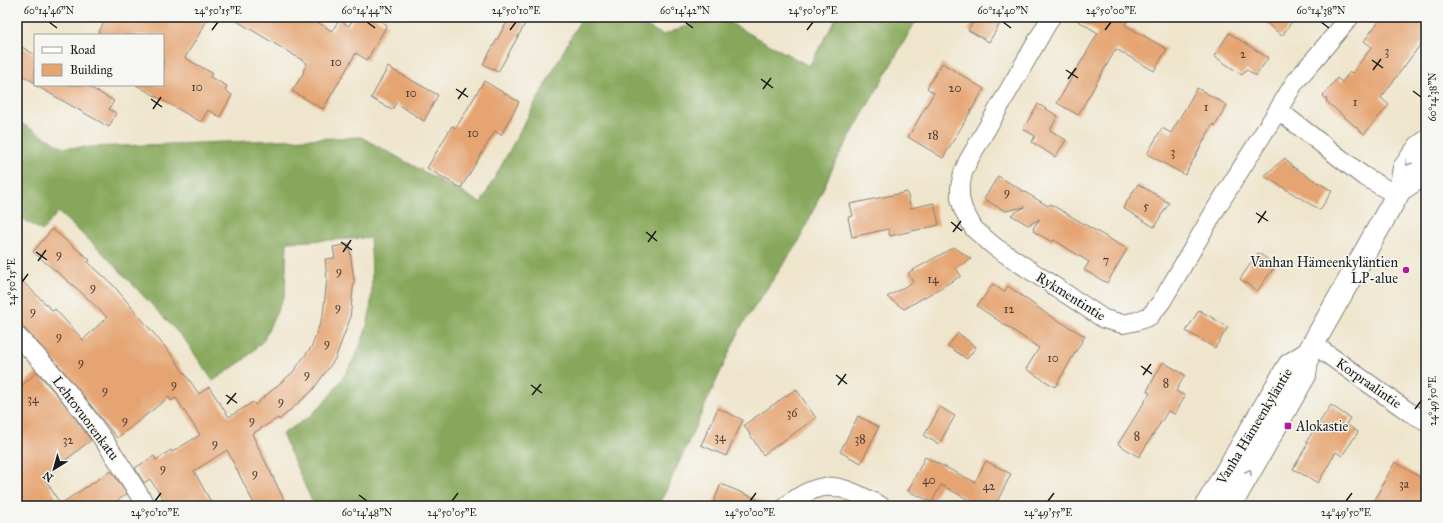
<svg xmlns="http://www.w3.org/2000/svg" width="1443" height="523" font-family="'IM FELL Great Primer',serif">
  <rect width="100%" height="100%" fill="#f6f6f2"/>
  <filter id="ink" filterUnits="userSpaceOnUse"><feTurbulence type="fractalNoise" baseFrequency=".025" numOctaves="2"/><feDisplacementMap in="SourceGraphic" scale="8" xChannelSelector="R" yChannelSelector="G"/><feConvolveMatrix kernelMatrix="1 2 1 2 8 2 1 2 1" color-interpolation-filters="sRGB"/></filter>
  <filter id="wash" filterUnits="userSpaceOnUse"><feTurbulence type="fractalNoise" baseFrequency=".012" numOctaves="4" result="noise"/><feDisplacementMap in="SourceGraphic" scale="16" xChannelSelector="R" yChannelSelector="G"/><feGaussianBlur stdDeviation="0.9" result="paint"/><feColorMatrix in="noise" values="0 0 0 0 0 0 0 0 0 0 0 0 0 0 0 0 0 1.4 0 .05"/><feComposite in="paint" operator="in"/></filter>
  <g filter="url(#wash)">
    <rect width="100%" height="100%" fill="#efe5cc"/>
    <!-- forest -->
    <path fill="#87a85c" stroke="#52623c" d="M 582,17 L 639,17 L 641,23 L 663,35 L 711,17 L 719,17 L 809,66 L 837,17 L 918,17 L 835,163 L 799,241 L 741,327 L 659,506 L 314,506 L 282,434 C 291,428 301,423 310,416 C 339,390 364,350 370,311 C 373,287 372,262 370,238 L 287,242 L 285,294 L 263,341 L 245,359 L 213,381 L 185,340 L 100,250 L 58,212 L 42,231 L 17,215 L 17,121 L 64,148 L 361,137 L 481,203 Z"/>
    <g id="blocks">
      <!-- building -->
      <path fill="#e5a472" d="M 107,17 L 209,17 L 185,58 L 212,73 L 210,77 L 227,86 L 225,90 L 232,95 L 220,117 L 208,110 L 201,122 L 136,85 L 163,85 L 163,35 L 97,35 Z
        M 230,17 L 309,17 L 332,31 L 339,20 L 349,26 L 354,17 L 374,17 L 387,25 L 367,60 L 356,53 L 323,109 L 292,91 L 304,72 L 303,71 L 307,63 Z
        M 510,17 L 513,17 L 525,24 L 498,72 L 483,64 Z
        M 976,17 L 1004,17 L 989,42 L 968,30 Z
        M 1072,17 L 1130,17 L 1125,25 L 1167,49 L 1154,71 L 1116,49 L 1078,115 L 1057,103 L 1098,33 Z
        M 1260,17 L 1295,17 L 1282,36 Z
        M 1382,17 L 1426,17 L 1426,37 L 1381,98 L 1389,105 L 1364,134 L 1326,101 L 1327,100 L 1323,96 L 1337,78 L 1342,82 L 1350,72 L 1352,73 L 1372,47 L 1364,41 Z
        M 1229,33 L 1268,58 L 1256,76 L 1246,69 L 1242,75 L 1214,56 Z
        M 17,44 L 35,55 L 35,83 L 17,72 Z
        M 942,63 L 984,89 L 943,158 L 908,137 L 934,93 L 927,88 Z
        M 388,67 L 438,95 L 424,121 L 396,103 L 392,110 L 371,98 Z
        M 484,81 L 519,102 L 501,135 L 495,131 L 461,188 L 427,168 L 452,126 L 456,128 Z
        M 35,85 L 86,85 L 114,101 L 109,109 L 116,113 L 109,127 Z
        M 1197,88 L 1227,105 L 1215,126 L 1213,124 L 1185,175 L 1147,154 L 1162,128 L 1171,133 Z
        M 1038,104 L 1058,116 L 1050,130 L 1066,140 L 1055,157 L 1032,142 L 1035,136 L 1023,129 Z
        M 1285,158 L 1293,167 L 1332,191 L 1320,210 L 1264,176 Z
        M 998,176 L 1048,206 L 1050,204 L 1127,249 L 1107,283 L 1084,270 L 1089,262 L 1054,240 L 1052,242 L 1033,231 L 1034,229 L 1033,228 L 1040,219 L 1028,225 L 1011,215 L 1025,207 L 1005,211 L 984,199 Z
        M 1138,184 L 1169,203 L 1154,227 L 1123,208 Z
        M 907,192 L 911,208 L 934,203 L 939,225 L 890,236 L 888,229 L 852,237 L 848,217 L 853,216 L 850,204 Z
        M 52,229 L 90,260 L 88,262 L 113,285 L 171,354 L 199,394 L 209,387 L 229,417 L 253,402 L 255,405 L 293,372 L 312,346 L 323,315 L 327,279 L 325,259 L 335,258 L 333,247 L 349,244 L 354,280 L 350,319 L 335,359 L 312,391 L 279,420 L 278,418 L 252,434 L 287,506 L 255,506 L 227,450 L 194,471 L 213,506 L 168,506 L 150,479 L 144,483 L 135,468 L 154,456 L 156,460 L 171,450 L 172,452 L 200,435 L 176,398 L 171,401 L 169,397 L 117,438 L 61,368 L 25,329 L 17,326 L 17,276 L 53,311 L 55,309 L 83,340 L 107,317 L 81,292 L 33,252 Z
        M 954,247 L 971,259 L 956,268 L 961,276 L 904,309 L 887,297 L 913,282 L 908,273 Z
        M 1258,253 L 1276,265 L 1257,291 L 1240,279 Z
        M 993,284 L 1004,292 L 1008,286 L 1047,314 L 1085,336 L 1055,387 L 1026,369 L 1039,348 L 977,306 Z
        M 1199,310 L 1228,327 L 1215,348 L 1186,331 Z
        M 958,333 L 976,347 L 967,359 L 948,346 Z
        M 1163,362 L 1185,375 L 1176,391 L 1185,396 L 1175,414 L 1168,411 L 1139,457 L 1118,444 L 1150,393 L 1147,391 Z
        M 37,372 L 63,402 L 91,440 L 44,477 L 60,504 L 111,471 L 127,494 L 109,506 L 17,506 L 17,390 Z
        M 796,389 L 816,418 L 763,455 L 744,425 Z
        M 1331,405 L 1350,418 L 1346,424 L 1358,432 L 1342,456 L 1336,452 L 1318,483 L 1293,469 L 1308,443 L 1306,442 Z
        M 940,407 L 955,416 L 939,444 L 924,436 Z
        M 718,408 L 743,420 L 726,456 L 701,445 Z
        M 858,416 L 879,427 L 861,463 L 840,452 Z
        M 925,457 L 975,482 L 986,461 L 1011,474 L 995,506 L 980,506 L 941,485 L 932,502 L 908,491 Z
        M 1395,462 L 1426,481 L 1426,506 L 1371,506 L 1382,488 L 1381,487 Z
        M 721,484 L 773,506 L 712,506 Z"/>
    </g>
  </g>
  <g filter="url(#ink)">
    <use href="#blocks" fill-opacity="0" stroke="#868074" stroke-width="1"/>
    <g fill="none" stroke-linecap="round" stroke-linejoin="round">
      <defs>
        <path id="street" d="M 1051,17 L 968,161 L 963,173 L 960,187 L 960,198 L 963,209 L 974,229 L 995,247 L 1104,319 L 1123,324 L 1137,321 L 1150,316 L 1162,301 L 1217,207 L 1278,110 L 1362,175 L 1396,195
          M 1278,110 L 1295,82 L 1350,17
          M 17,336 C 68,386 110,445 146,506
          M 1313,344 L 1409,412 L 1426,421
          M 786,506 C 824,475 842,486 881,506"/>
        <path id="secondary" d="M 1400,190 L 1418,178 L 1426,167
          M 1206,506 L 1289,365 L 1308,353
          M 1230,506 L 1305,375 L 1308,353 L 1400,190 L 1404,168 L 1419,147 L 1426,142"/>
      </defs>
      <!-- street casing -->
      <use href="#street" stroke="#868074" stroke-width="20"/>
      <!-- secondary casing -->
      <use href="#secondary" stroke="#868074" stroke-width="24"/>
      <!-- street -->
      <use href="#street" stroke="#fff" stroke-width="18"/>
      <!-- secondary -->
      <use href="#secondary" stroke="#fff" stroke-width="22"/>
    </g>
    <!-- one-way arrows -->
    <defs><path id="oneway-chevron" d="M-2-3.5L2.5 0L-2 3.5" fill="none" stroke-width="1.6" stroke-linecap="round" stroke-linejoin="round"/></defs>
    <g stroke="#999">
      <use href="#oneway-chevron" transform="translate(1408 163) rotate(123)"/>
      <use href="#oneway-chevron" transform="translate(1249 472) rotate(-60)"/>
    </g>
  </g>
  <!-- ticks -->
  <path fill="none" stroke="#1c1c1c" stroke-width="1.5" d="M 49,22 L 57,28M 367,22 L 375,28M 685,22 L 693,28M 1003,22 L 1011,28M 1321,22 L 1329,28M 212,30 L 218,22M 510,30 L 516,22M 807,30 L 813,22M 1105,30 L 1111,22M 1372,60 L 1383,68M 1066,70 L 1078,78M 1373,70 L 1381,59M 761,79 L 773,88M 1068,79 L 1076,68M 456,89 L 468,97M 763,89 L 771,78M 1413,91 L 1421,97M 151,99 L 162,107M 458,99 L 466,88M 153,109 L 161,97M 1256,213 L 1268,221M 951,222 L 962,231M 1258,223 L 1266,211M 646,232 L 657,241M 953,232 L 961,221M 341,242 L 352,250M 648,242 L 656,231M 36,252 L 47,260M 343,252 L 351,240M 38,261 L 46,250M 22,282 L 28,274M 1141,366 L 1152,374M 836,375 L 847,384M 1143,375 L 1151,364M 531,385 L 542,393M 838,385 L 846,374M 226,395 L 237,403M 532,395 L 541,384M 227,404 L 236,393M 1415,409 L 1421,401M 359,495 L 367,501M 155,501 L 161,493M 452,501 L 458,493M 750,501 L 756,493M 1048,501 L 1054,493M 1346,501 L 1352,493"/>
  <!-- markers -->
  <g fill="#b5179e" stroke="#f6f6f2" stroke-width="1.5">
    <circle cx="1406" cy="270" r="4"/>
    <rect x="1284" y="422" width="8" height="8" rx="2"/>
  </g>
  <g text-anchor="middle" stroke-width="3" stroke-linejoin="round" paint-order="stroke">
    <!-- number labels -->
    <g font-size="12" fill="#4e3e32">
      <text x="1387" y="55">3</text>
      <text x="1243" y="58">2</text>
      <text x="336" y="66">10</text>
      <text x="197" y="91">10</text>
      <text x="955" y="92">20</text>
      <text x="411" y="97">10</text>
      <text x="1355" y="106">1</text>
      <text x="1206" y="111">1</text>
      <text x="473" y="137">10</text>
      <text x="933" y="139">18</text>
      <text x="1173" y="156">3</text>
      <text x="1007" y="196">9</text>
      <text x="1146" y="210">5</text>
      <text x="59" y="258">9</text>
      <text x="1106" y="264">7</text>
      <text x="339" y="275">9</text>
      <text x="933" y="283">14</text>
      <text x="93" y="291">9</text>
      <text x="338" y="311">9</text>
      <text x="1009" y="313">12</text>
      <text x="33" y="315">9</text>
      <text x="59" y="340">9</text>
      <text x="327" y="347">9</text>
      <text x="1053" y="362">10</text>
      <text x="81" y="366">9</text>
      <text x="307" y="378">9</text>
      <text x="1166" y="387">8</text>
      <text x="174" y="388">9</text>
      <text x="105" y="394">9</text>
      <text x="33" y="403">34</text>
      <text x="281" y="405">9</text>
      <text x="792" y="417">36</text>
      <text x="125" y="424">9</text>
      <text x="252" y="424">9</text>
      <text x="1137" y="440">8</text>
      <text x="720" y="441">34</text>
      <text x="860" y="443">38</text>
      <text x="68" y="444">32</text>
      <text x="215" y="447">9</text>
      <text x="163" y="472">9</text>
      <text x="255" y="477">9</text>
      <text x="929" y="484">40</text>
      <text x="1404" y="488">3a</text>
      <text x="989" y="490">42</text>
    </g>
    <!-- poi labels -->
    <g font-size="14" fill="#1c1c1c" stroke="#f6f6f2" text-anchor="end">
      <text x="1398" y="267">Vanhan Hämeenkyläntien<tspan x="1398" dy="16">LP-alue</tspan></text>
      <text x="1296" y="431" text-anchor="start">Alokastie</text>
    </g>
    <!-- street labels -->
    <g font-size="14" fill="#1c1c1c" stroke="#f6f6f2">
      <text transform="translate(1071 296) rotate(32)" y="5">Rykmentintie</text>
      <text transform="translate(1369 383) rotate(35)" y="5">Korpraalintie</text>
      <text transform="translate(86 418) rotate(53)" y="5">Lehtovuorenkatu</text>
      <text transform="translate(1254 426) rotate(-59)" y="5">Vanha Hämeenkyläntie</text>
    </g>
  </g>
  <!-- margin -->
  <rect width="1443" height="523" fill="none" stroke="#f6f6f2" stroke-width="44"/>
  <!-- legend -->
  <rect x="34" y="34" width="130" height="52" fill="#f6f6f2" stroke="#9f9f9c"/>
  <rect x="42" y="47" width="20" height="6" fill="#ffffff" stroke="#9f9f9c"/>
  <text x="70" y="54" font-size="12" fill="#1c1c1c">Road</text>
  <rect x="42" y="64" width="20" height="12" fill="#e5a472" stroke="#9f9f9c"/>
  <text x="70" y="74" font-size="12" fill="#1c1c1c">Building</text>
  <!-- north arrow -->
  <g transform="translate(54 469) rotate(217)" stroke="#f6f6f2" stroke-width="3" paint-order="stroke">
  <path d="M0-3L7 15L0 10L-7 15Z" fill="#1c1c1c"/>
  <text y="-6" font-size="11" font-weight="bold" text-anchor="middle" fill="#1c1c1c">N</text>
  </g>
  <rect x="22" y="22" width="1399" height="479" fill="none" stroke="#1c1c1c" stroke-width="1.5"/>
  <g font-size="10" text-anchor="middle" fill="#1c1c1c">
    <text x="49" y="14">60°14'46"N</text>
    <text x="218" y="14">24°50'15"E</text>
    <text x="367" y="14">60°14'44"N</text>
    <text x="516" y="14">24°50'10"E</text>
    <text x="685" y="14">60°14'42"N</text>
    <text x="813" y="14">24°50'05"E</text>
    <text x="1003" y="14">60°14'40"N</text>
    <text x="1111" y="14">24°50'00"E</text>
    <text x="1321" y="14">60°14'38"N</text>
    <text transform="translate(1432 97) rotate(-90)" y="4">60°14'38"N</text>
    <text transform="translate(11 282) rotate(-90)" y="4">24°50'15"E</text>
    <text transform="translate(1432 401) rotate(-90)" y="4">24°49'50"E</text>
    <text x="155" y="516">24°50'10"E</text>
    <text x="367" y="516">60°14'48"N</text>
    <text x="452" y="516">24°50'05"E</text>
    <text x="750" y="516">24°50'00"E</text>
    <text x="1048" y="516">24°49'55"E</text>
    <text x="1346" y="516">24°49'50"E</text>
  </g>
</svg>
